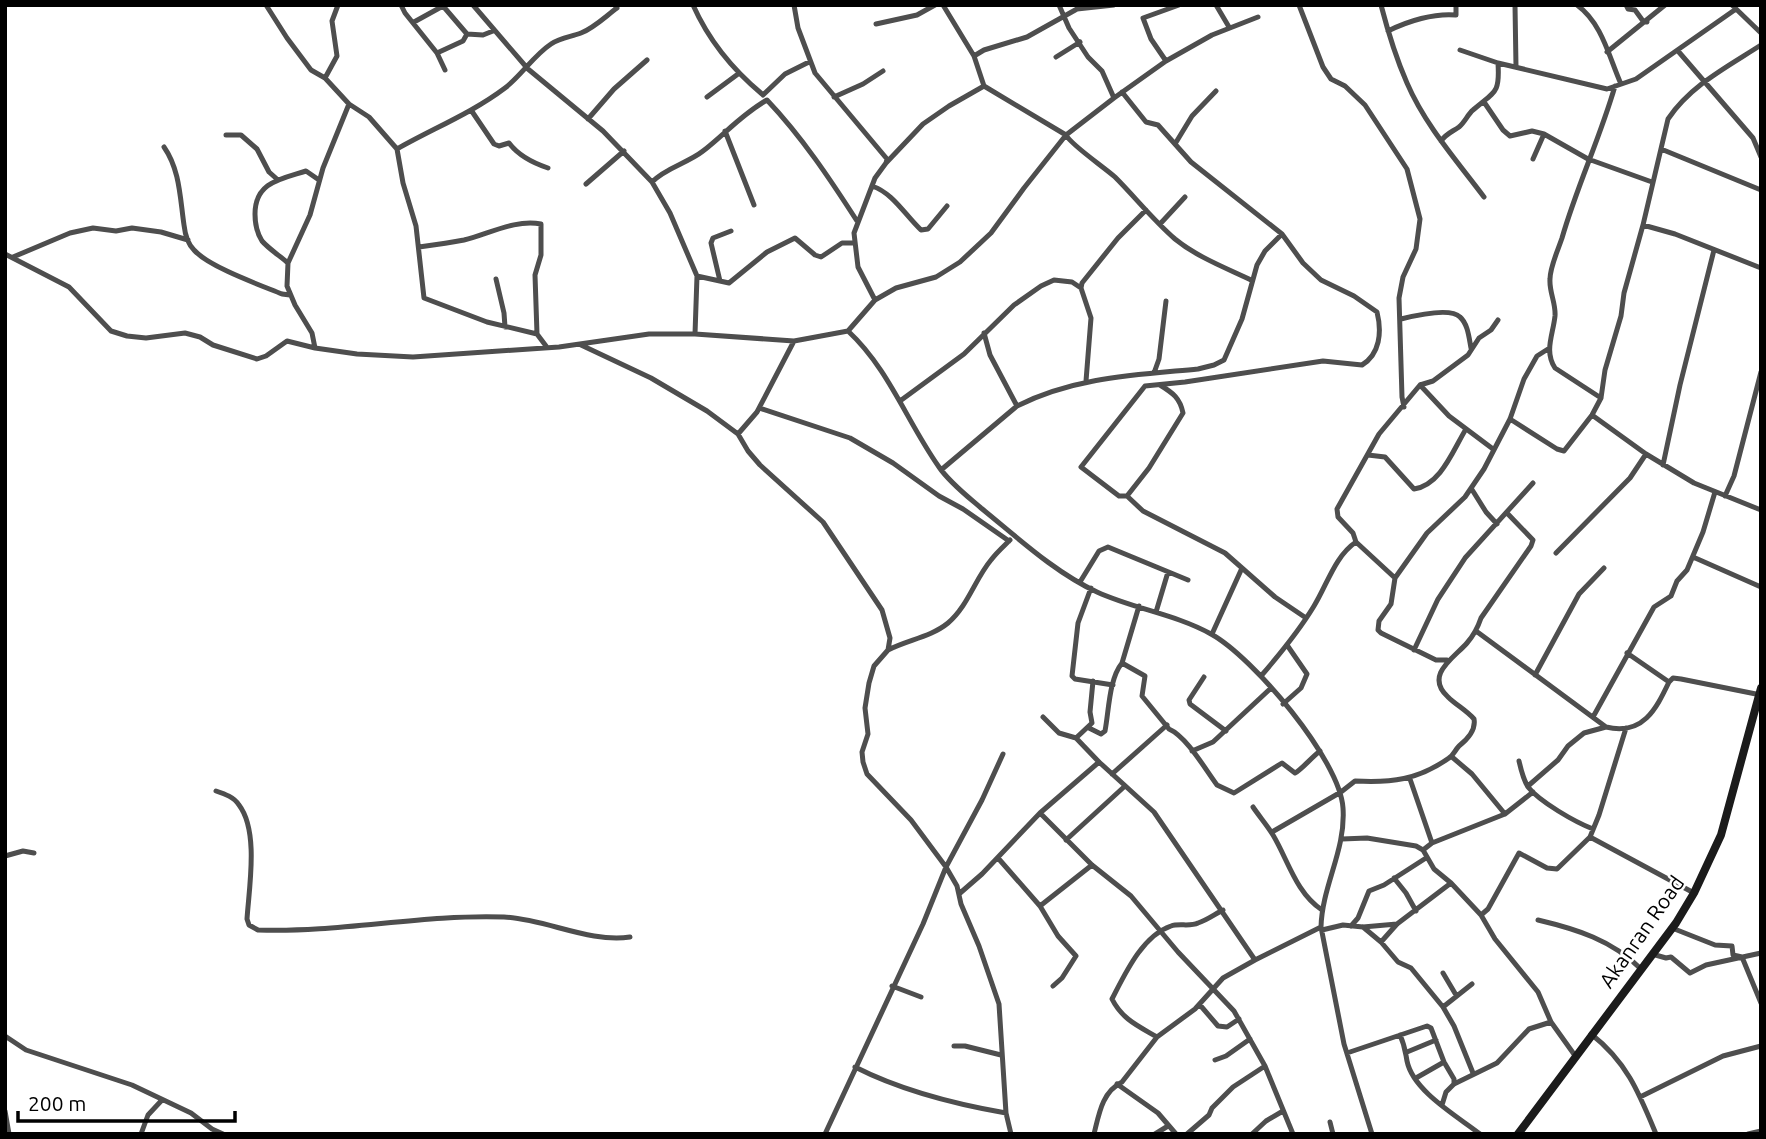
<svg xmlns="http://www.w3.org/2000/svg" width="1766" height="1139" font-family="Ubuntu,sans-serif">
  <rect width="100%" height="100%" fill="#fff"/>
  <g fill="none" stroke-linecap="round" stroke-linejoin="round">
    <!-- minor -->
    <path stroke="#4e4e4e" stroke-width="5" d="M 266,5 L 287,38 L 311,70 L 325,78 L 349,104 L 323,168 L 310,215 L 288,263 L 287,286 L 295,305 L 312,333 L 315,348 L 357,354 L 413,357 L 559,347 L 649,334 L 695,334 L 794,341 L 848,331 C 889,369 907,422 939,467 C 949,482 967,496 981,508 C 1017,537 1054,572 1097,592 C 1134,609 1175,614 1211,634 C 1253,657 1340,760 1343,808 C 1346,850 1322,886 1321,927 L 1344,1044 L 1372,1134
      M 401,5 L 405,13 L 437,53 L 445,70
      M 473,5 L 528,69 L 603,131 L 652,182 L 670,213 L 697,276 L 695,334
      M 693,5 C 709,41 732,69 762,94
      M 794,5 L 798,28 L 815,73 L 887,159 L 886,163
      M 943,5 L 974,56 L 984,86 L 1066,135 C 1071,145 1104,167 1115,177 C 1135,197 1153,220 1175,239 C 1197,257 1226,268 1251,280
      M 1059,5 L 1069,28 L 1088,57 L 1102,71 L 1114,98
      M 1216,5 L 1229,27
      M 1299,5 L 1323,67 L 1331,79 L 1345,86 L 1365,105 L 1407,169 L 1420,219 L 1416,249 L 1403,277 L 1399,298 L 1402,397 L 1404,407
      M 1381,5 C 1388,32 1396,58 1407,83 C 1425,125 1457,161 1484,197
      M 1515,5 L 1516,67
      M 1577,5 C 1602,23 1609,57 1621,84
      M 1626,5 L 1628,9 L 1635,10 L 1643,21 L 1647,22
      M 1732,5 L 1761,33
      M 414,22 L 443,6 L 467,34 L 483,35 L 493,31
      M 876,24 L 917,15 L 935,5
      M 1388,31 C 1408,21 1434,13 1456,15 L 1456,5
      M 1460,50 L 1498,63 L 1607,89 L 1636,79 L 1736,9
      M 1678,51 L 1753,138 L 1761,157
      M 1607,52 L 1665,5
      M 437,53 L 463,41 L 467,34
      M 974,56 L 984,50 L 1027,37 L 1077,9 L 1114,5
      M 1056,57 L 1080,42
      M 1166,61 L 1151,39 L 1143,18 L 1179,5
      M 325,78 L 337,56 L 332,21 L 338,5
      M 1122,92 L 1146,122 L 1158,125 L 1191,162 L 1282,234 L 1303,263 L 1321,280 L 1354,296 L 1377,312 C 1382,332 1380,354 1362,365 L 1323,361 L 1185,382 L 1145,386 L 1081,467 L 1119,496 L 1127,496 L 1143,511 L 1225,553 L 1275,597 L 1306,618
      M 763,95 L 785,74 L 809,62
      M 707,97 L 738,74
      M 834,97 L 863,84 L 883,71
      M 1484,102 L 1503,130 L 1510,136 L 1532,131 L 1544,134 L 1588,159 L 1652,182
      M 349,104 L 369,117 L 397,149 L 403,183 L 416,226 L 424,298 L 487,322 L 537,334
      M 471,110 L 494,144 L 499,146 L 509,143 C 518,155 533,163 548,168
      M 588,119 L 614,89 L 647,60
      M 725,131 L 754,205
      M 226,135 L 241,135 L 257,149 L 269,172 L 278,180
      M 1441,141 C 1447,133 1452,132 1459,127 C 1465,122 1468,114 1473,110 C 1495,91 1500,94 1498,63
      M 1175,144 L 1192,116 L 1216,91
      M 164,147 C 180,170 180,198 184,225 C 185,234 188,244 194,250 C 209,267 260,285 282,294 L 290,295
      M 397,149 C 432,129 472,113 505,88 C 522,75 533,56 551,44 C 561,37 571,37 581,33 C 594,28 606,16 617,8 L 615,5
      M 1661,149 L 1761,190
      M 1533,159 L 1544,134
      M 652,182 C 665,168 688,163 703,151 C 725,134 742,114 767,100 C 802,137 830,179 857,221
      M 586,184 L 624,151
      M 872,186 C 893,193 905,215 921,230 L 928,229 L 947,206
      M 1160,224 L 1185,197
      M 1643,225 L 1675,234 L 1761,268
      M 419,247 C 434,245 449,243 464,240 C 489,234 515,219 541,224 L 541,255 L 535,275 L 537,334 L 546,346
      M 5,254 L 69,287 L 111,331 L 127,336 L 146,338 L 185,333 L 200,337 L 213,345 L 257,359 L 266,356 L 287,341 L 315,348
      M 13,257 L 70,233 L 93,228 L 116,231 L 132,228 L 161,232 L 188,240
      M 288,263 C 280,256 269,249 262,241 C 257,233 255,222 255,214 C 255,182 281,179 306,171 L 319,180
      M 697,276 L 729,283 L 767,252 L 795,238 L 815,255 L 821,257 L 842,243 L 855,243
      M 496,279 L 504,313 L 505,327
      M 720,281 L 711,243 L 713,238 L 731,231
      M 875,300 L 858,267 L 854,233 L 875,178 L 886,163 L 923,124 L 949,106 L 984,86
      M 1401,319 C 1413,316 1450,307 1460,317 C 1468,324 1469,338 1471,348
      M 848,331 L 875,300 L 896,288 L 936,277 L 960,262 L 991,233 L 1024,188 L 1066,135 L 1114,98 L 1166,61 L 1212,35 L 1258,17
      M 984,333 L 990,355 L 1017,406
      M 581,345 L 651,378 L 707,411 L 738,434 L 748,451 L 760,465 L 823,522 L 882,610 L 890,638 L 888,650 L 874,666 L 869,683 L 865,708 L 868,734 L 862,752 L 863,762 L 867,774 L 911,820 L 946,867 L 957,886 L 961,904 L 979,946 L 999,1004 L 1006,1113 L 1011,1134
      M 1154,373 L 1159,359 L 1166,301
      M 1086,381 L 1091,318 L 1081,288 L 1082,283 L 1118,238 L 1146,210
      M 1420,385 L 1449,416 L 1493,449
      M 1601,398 L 1555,368 C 1544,351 1553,335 1555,316 C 1556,303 1549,292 1550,279 C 1550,267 1558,250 1562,238 C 1577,186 1600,138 1615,86
      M 900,401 L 964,354 L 1014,305 L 1041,286 L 1054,280 L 1072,282 L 1081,288
      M 759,408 L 850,438 L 893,463 L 939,496 L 963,509 L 1009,541
      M 1592,415 L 1646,454 L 1694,483 L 1761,510
      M 1510,419 L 1557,449 L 1564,451 L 1592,415 L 1601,398 L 1605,370 L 1621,316 L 1624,293 L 1643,225 L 1668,119 C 1691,85 1727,67 1761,45
      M 738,434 L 757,412 L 794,341
      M 1368,455 L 1385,457 L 1414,489 C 1441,485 1453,450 1466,429
      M 1663,465 L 1680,385 L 1714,250
      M 941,470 L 1017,406 C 1075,377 1135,375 1198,369 L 1214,365 L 1224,360 L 1242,319 L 1257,265 L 1265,251 L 1282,234
      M 1471,488 L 1486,512 L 1497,524
      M 1127,496 L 1149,468 L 1183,413 C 1180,398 1173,393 1160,385
      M 1725,496 L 1734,476 L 1761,372
      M 1556,553 L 1630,478 L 1646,454
      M 1693,557 L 1761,587
      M 1395,578 L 1356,542 L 1353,533 L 1338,517 L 1337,509 L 1379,434 L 1420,385 L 1433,381 L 1468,355 L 1479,338 L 1491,330 L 1498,320
      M 1080,582 L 1099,551 L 1108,547 L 1188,580
      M 1091,588 L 1078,623 L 1072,676 L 1075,679 L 1113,685
      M 1156,612 L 1168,572
      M 1476,631 L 1606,727 C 1643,736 1656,709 1669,682
      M 1212,634 L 1242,568
      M 888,650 C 907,640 931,637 948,623 C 968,606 975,579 991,560 C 997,552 1004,546 1010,540
      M 1414,650 L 1438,599 L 1465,558 L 1533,483
      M 1627,653 L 1669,682 L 1673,678 L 1681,679 L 1761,695
      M 1447,660 L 1436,660 L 1381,633 L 1378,630 L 1379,621 L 1391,604 L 1395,578 L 1427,533 L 1465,497 L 1484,469 L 1510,419 L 1524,379 L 1537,356 L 1548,349
      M 1122,663 L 1145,676 L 1142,696 L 1169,729 C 1187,737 1205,769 1217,785 L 1234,793 L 1282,763 L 1295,773 C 1301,770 1312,757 1320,751
      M 1535,675 L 1579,594 L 1604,568
      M 1261,676 C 1280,654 1299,631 1314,606 C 1327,585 1335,556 1356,542
      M 1204,677 L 1189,700 L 1190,704 L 1226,731
      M 1283,704 L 1301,688 L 1307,674 L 1287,645
      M 1043,717 L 1059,733 L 1076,738 L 1099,762 L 1154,812 L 1255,960
      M 1593,717 L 1654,607 L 1671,596 L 1677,581 L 1687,570 L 1703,532 L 1715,492
      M 1089,728 L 1101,734 L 1105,731 C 1109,710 1109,679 1122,663 L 1139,606
      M 1076,738 L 1092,723 L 1090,712 L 1093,681
      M 1192,751 L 1213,742 L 1271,688
      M 1452,757 L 1472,774 L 1505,814
      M 1519,761 C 1521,770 1523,779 1528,787 C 1540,802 1575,822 1593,829
      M 1112,774 L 1167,725
      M 1410,779 L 1432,843
      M 1528,786 L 1558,760 L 1568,746 L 1584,733 L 1606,727
      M 216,791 C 225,794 234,797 239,805 C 259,831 249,888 247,919 L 249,925 L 258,930 C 340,933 422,914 504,917 C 546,919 589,943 630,937
      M 1253,807 C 1259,816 1267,825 1273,835 C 1288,860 1296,893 1322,910
      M 1040,813 L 1092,865 L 1131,896 L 1178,952 L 1234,1011 L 1265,1066 L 1293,1134
      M 1272,832 L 1341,792 L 1355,781 C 1391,783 1418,780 1449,758 C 1454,755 1455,750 1459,746 C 1468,739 1476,730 1474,719 C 1466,710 1456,705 1448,697 C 1424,675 1454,658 1467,643 C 1474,635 1478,627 1481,618 L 1531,546 L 1533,540 L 1507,513
      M 1590,837 L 1694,893
      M 1342,839 L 1367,838 L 1416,846 L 1423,850 L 1434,869 L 1451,883 L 1481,915 L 1495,939 L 1538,992 L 1551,1022 L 1576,1057
      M 1066,840 L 1125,786
      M 1423,850 L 1432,843 L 1505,814 L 1533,792
      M 5,856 L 23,851 L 34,853
      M 998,858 L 1040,906 L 1058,936 L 1076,956 L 1062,978 L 1053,986
      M 1394,878 L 1406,893 L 1416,911
      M 959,894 L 982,874 L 1040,813 L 1099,762
      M 1040,906 L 1092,865
      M 1481,915 L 1488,909 L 1519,853 L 1547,868 L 1557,869 L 1590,837 L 1599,815 L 1626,728
      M 1538,920 C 1576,929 1612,940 1641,969
      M 1351,926 L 1358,918 L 1369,891 L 1384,885 L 1426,858
      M 1363,927 L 1381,942 L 1398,962 L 1411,968 L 1443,1007 L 1454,1026 L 1473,1073
      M 1672,928 L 1715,945 L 1732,946 L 1733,955 L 1742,957 L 1761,1003
      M 1322,930 L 1343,925 L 1363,927 L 1397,924
      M 1381,942 L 1397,924 L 1451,883
      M 1652,954 L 1666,958 L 1671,957 L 1690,973 L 1706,965 L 1761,953
      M 1443,973 L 1456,995
      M 892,986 L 921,997
      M 1200,1005 L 1218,1026 L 1227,1027 L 1239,1019
      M 1443,1007 L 1472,984
      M 1591,1034 C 1627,1062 1639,1093 1656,1134
      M 1400,1035 C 1405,1046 1405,1050 1407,1061 C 1413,1091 1457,1116 1480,1134
      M 5,1036 L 26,1050 L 132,1085 L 191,1113 L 212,1129 L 223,1134
      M 1157,1037 C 1138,1026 1122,1019 1112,999 C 1125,974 1142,936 1171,926 C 1179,923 1190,927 1198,923 C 1207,920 1215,914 1223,910
      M 954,1046 L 965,1046 L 1001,1055
      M 1407,1052 L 1436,1040
      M 1347,1053 L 1427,1026 L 1431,1028 L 1444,1062 L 1454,1079 L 1454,1084
      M 1215,1060 L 1226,1056 L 1250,1039
      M 855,1067 C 902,1091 954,1104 1006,1113
      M 1416,1078 L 1444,1062
      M 1117,1084 L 1158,1113 L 1176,1134
      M 1640,1097 L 1723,1056 L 1761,1046
      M 1442,1105 L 1446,1092 L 1454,1084 L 1497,1063 L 1529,1029 L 1551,1022
      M 5,1111 L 9,1134
      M 1330,1122 L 1333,1134
      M 141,1134 L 148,1115 L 162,1100
      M 825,1134 L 923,924 L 946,867 L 982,800 L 1003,754
      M 1094,1134 C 1099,1114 1102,1092 1122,1082 L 1157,1037 L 1195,1009 L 1223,978 L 1255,960 L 1321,927
      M 1155,1134 L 1168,1126
      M 1187,1134 L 1209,1115 L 1212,1108 L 1233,1087 L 1265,1066
      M 1252,1134 L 1266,1121 L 1283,1111
      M 1748,1134 L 1761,1131"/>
    <!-- secondary -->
    <path stroke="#1b1b1b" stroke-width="8" d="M 1518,1134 L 1676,923 L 1694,893 L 1721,835 L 1761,688"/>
  </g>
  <g text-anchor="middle" stroke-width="5" stroke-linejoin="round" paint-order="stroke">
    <!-- street labels -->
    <g font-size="21" fill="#000" stroke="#fff">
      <text transform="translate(1642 932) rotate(-55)" y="7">Akanran Road</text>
    </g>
  </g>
  <!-- border -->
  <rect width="1766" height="1139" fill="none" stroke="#000000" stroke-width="14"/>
  <!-- scale -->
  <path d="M18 1111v10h217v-10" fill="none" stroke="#000000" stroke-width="3.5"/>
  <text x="28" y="1111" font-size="21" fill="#000000" stroke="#ffffff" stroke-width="5" paint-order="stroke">200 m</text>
</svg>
